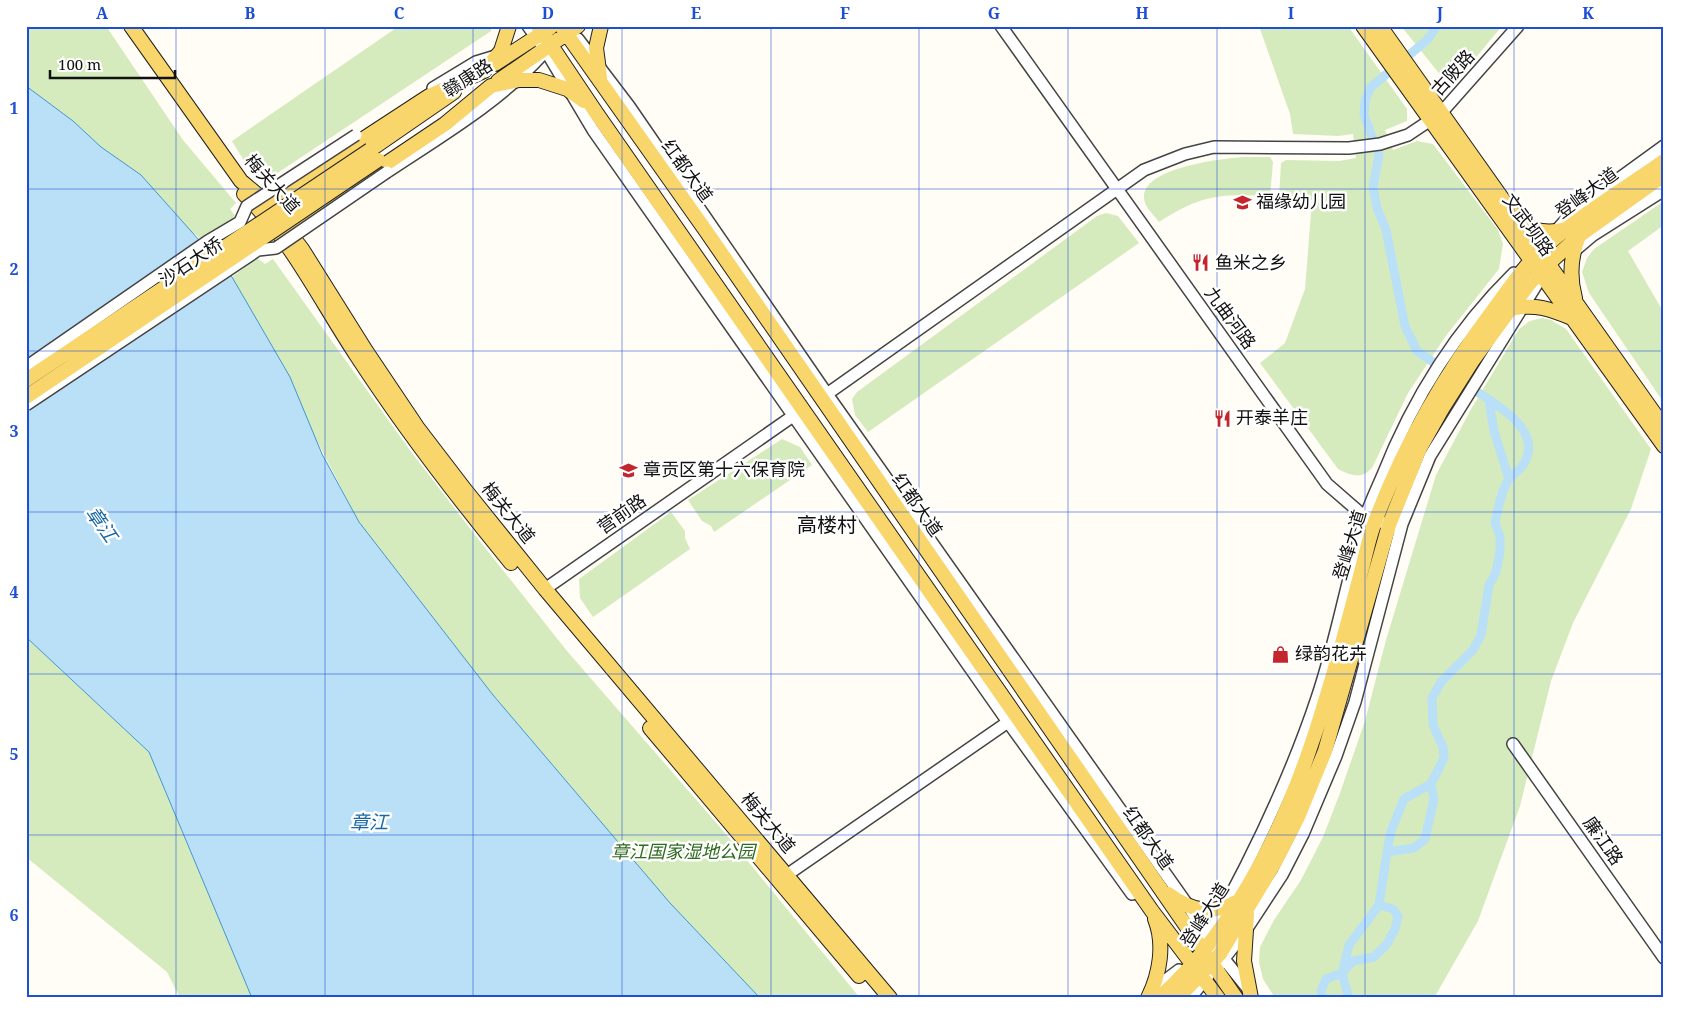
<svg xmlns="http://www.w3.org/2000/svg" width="1690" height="1024" font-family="'Noto Serif','Noto Sans SC',serif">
  <rect width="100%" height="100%" fill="#fffdf5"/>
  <!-- green -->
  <path fill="#d5ebbd" d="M 26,26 L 106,26 L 183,140 L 236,203 L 230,209 L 236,217 L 203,241 L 188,228 L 141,175 L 101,147 L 73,121 L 26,86 Z
    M 399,26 L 492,26 L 491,31 L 276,174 L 249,169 L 232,141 Z
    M 1259,26 L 1348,26 L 1407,109 L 1407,121 L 1385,130 L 1393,150 L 1417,141 L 1433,144 L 1498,230 L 1503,244 L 1499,269 L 1445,337 L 1408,393 L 1372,468 C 1361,480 1350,475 1338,469 L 1260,363 L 1285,343 L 1305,289 L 1312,200 L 1279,198 L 1281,163 L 1286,160 L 1339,161 L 1356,158 L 1353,134 L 1338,136 L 1293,134 L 1290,114 Z
    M 1401,26 L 1502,26 L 1468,67 L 1446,82 Z
    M 1245,157 L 1270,157 L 1273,162 L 1270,196 C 1219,194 1203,194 1159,222 C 1155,216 1147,209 1145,203 C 1133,168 1225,158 1245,157 Z
    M 1664,201 L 1664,225 L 1628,251 L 1664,313 L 1664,403 L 1589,293 L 1582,272 L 1587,258 L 1594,249 Z
    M 1106,213 L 1118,216 L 1139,243 L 868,432 L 855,415 L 852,399 L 857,392 L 1097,216 Z
    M 257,258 L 265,264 L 273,259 L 409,449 L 475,535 L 567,651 L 719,826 L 860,998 L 760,998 L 670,903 L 493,695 L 359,522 L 232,277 Z
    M 1542,318 L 1551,320 L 1566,329 L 1651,449 L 1631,509 L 1573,623 L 1551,681 L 1520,806 L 1478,921 L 1434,998 L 1275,998 L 1263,979 L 1259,962 L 1260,947 L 1274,920 L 1301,880 L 1323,837 L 1340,793 L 1365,721 L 1386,640 L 1436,475 L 1470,411 L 1519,329 L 1530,321 Z
    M 782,439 L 800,447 L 812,465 L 714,532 L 711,526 L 702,521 L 688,500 Z
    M 671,512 L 685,531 L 685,538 L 690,549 L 593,617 L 580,598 L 579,579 Z
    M 26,637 L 149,752 L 252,998 L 180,998 L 167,972 L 26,857 Z"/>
  <!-- water -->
  <path fill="#b9e0f7" stroke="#3f96cf" d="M 26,86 L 73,121 L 101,147 L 141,175 L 232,277 L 290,377 L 322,454 L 359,522 L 493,695 L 670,903 L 760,998 L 252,998 L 149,752 L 26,637 Z"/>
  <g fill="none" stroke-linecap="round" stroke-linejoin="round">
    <!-- canal -->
    <path stroke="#b9e0f7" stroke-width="9" d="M 1437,26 L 1427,40 L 1370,88 L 1365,101 L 1364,115 L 1379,155 L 1373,187 L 1377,208 L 1386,230 L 1405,326 L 1417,351 L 1443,369
      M 1489,401 L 1494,431 L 1509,479
      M 1387,852 L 1391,831 L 1404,799 L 1431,784
      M 1322,998 L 1321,991 L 1326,979 L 1342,973 L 1353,961 L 1374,957 L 1387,944 L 1395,929 L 1398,916 L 1393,909 L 1379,905 L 1387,852 L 1414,848 L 1425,839 L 1434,799 L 1431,784 L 1444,758 L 1443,747 L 1433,725 L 1432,698 L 1441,682 L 1473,650 L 1481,635 L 1489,585 L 1496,572 L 1500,552 L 1500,536 L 1495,523 C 1498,509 1501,490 1509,479 C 1513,473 1520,471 1523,465 C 1546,429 1492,402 1468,386
      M 1349,998 L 1342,973 L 1349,945 L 1379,905"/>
    <defs>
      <path id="minor" d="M 528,26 L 546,51 L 593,130 L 1008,722 L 1132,894
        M 1001,26 L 1327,484 L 1365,517 L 1397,527
        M 578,39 L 629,106 L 827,394 L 1189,907 L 1207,938 L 1249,990
        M 433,88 L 476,62 L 499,55
        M 387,172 C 441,136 498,103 542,55
        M 1555,232 L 1573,212 L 1664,146
        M 1573,252 L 1593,235 L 1664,190
        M 827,394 L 1144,170 L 1185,154 L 1214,147 L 1349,148 L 1380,144 L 1408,135 L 1441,113 L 1518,26
        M 545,589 L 793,416
        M 1513,744 L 1664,958
        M 781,879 L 1008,722
        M 1208,937 C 1251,860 1289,782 1317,698 C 1337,639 1347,578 1365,519 C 1369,505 1376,491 1382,477 C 1412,401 1455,331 1514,273
        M 1219,965 L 1244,933 L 1282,875 L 1303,834 L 1336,756 L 1355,702 L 1402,524 L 1430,456 L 1540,279
        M 1150,992 L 1179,970
        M 1190,998 L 1208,976"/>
      <path id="major" d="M 131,26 L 241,181 L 266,202 L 302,249 L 366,351 L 417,427 L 466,491 L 545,589 L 890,998
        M 538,26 L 597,114 L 1152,911 L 1218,998
        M 561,26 L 706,231 L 1236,998
        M 1363,26 L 1664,446
        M 1380,26 L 1664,427
        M 495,64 L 550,28
        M 600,78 L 596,48 L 601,26
        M 498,81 L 578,26
        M 370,150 L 454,92
        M 244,194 C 291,239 321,302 357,356 C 404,428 456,496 511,563
        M 259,207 L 429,96 L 484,71 L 501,51 L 509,26
        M 1520,222 C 1534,232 1549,234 1566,229
        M 280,235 L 445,124 L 491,86 L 519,80 L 539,80 L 567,89 L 584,101
        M 1575,298 C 1569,276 1570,257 1579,236
        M 1511,309 C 1534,303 1550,309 1572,318
        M 650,728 L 859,976
        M 1168,894 C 1190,910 1211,916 1236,902
        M 1247,914 L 1244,961 L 1251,998
        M 1148,998 C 1160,974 1165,944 1155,919
        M 1159,998 C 1243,923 1295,805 1326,698 C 1339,657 1350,614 1361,572 C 1366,554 1369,536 1376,519 C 1405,443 1445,374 1494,309 C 1506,293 1517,276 1531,261 C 1564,224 1622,191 1664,161
        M 1178,998 L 1220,954 L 1274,864 L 1298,817 L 1325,751 L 1389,525 L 1420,448 L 1442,409 L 1473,360 L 1529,284 L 1548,264 L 1580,235 L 1664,175"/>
    </defs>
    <!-- minor casing -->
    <use href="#minor" stroke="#444" stroke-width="14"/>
    <!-- major casing -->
    <use href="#major" stroke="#222" stroke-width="16"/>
    <!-- minor -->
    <use href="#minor" stroke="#fff" stroke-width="11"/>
    <!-- major -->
    <use href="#major" stroke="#f9d66b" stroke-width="14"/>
    <defs>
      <path id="minor-bridge" d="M 26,367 L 208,241 L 240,222 L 247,206 L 356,135
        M 26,405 L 258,250 L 276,248 L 387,172"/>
      <path id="major-bridge" d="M 26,380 L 370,150
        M 26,397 L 378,160"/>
    </defs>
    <!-- minor-bridge casing -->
    <use href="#minor-bridge" stroke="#444" stroke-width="14" stroke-linecap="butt"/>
    <!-- major-bridge casing -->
    <use href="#major-bridge" stroke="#222" stroke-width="16" stroke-linecap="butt"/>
    <!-- minor-bridge -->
    <use href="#minor-bridge" stroke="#fff" stroke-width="11"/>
    <!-- major-bridge -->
    <use href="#major-bridge" stroke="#f9d66b" stroke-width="14"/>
  </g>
  <!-- grid -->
  <path fill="none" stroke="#1d4ed8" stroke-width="1" stroke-opacity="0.55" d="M 176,26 L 176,998M 325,26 L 325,998M 473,26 L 473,998M 622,26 L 622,998M 771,26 L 771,998M 919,26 L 919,998M 1068,26 L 1068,998M 1217,26 L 1217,998M 1365,26 L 1365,998M 1514,26 L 1514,998M 26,189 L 1664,189M 26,351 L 1664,351M 26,512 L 1664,512M 26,674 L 1664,674M 26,835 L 1664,835"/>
  <!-- icons -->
  <defs>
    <symbol id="school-bare" viewBox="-9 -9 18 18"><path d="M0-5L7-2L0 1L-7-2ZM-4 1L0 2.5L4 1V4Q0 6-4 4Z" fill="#c4262e" stroke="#fff" stroke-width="2.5" paint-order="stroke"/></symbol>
    <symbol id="restaurant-bare" viewBox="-9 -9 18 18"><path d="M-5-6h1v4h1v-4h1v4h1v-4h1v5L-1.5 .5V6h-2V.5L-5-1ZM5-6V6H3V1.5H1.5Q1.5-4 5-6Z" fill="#c4262e" stroke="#fff" stroke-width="2.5" paint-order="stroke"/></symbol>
    <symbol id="shop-bare" viewBox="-9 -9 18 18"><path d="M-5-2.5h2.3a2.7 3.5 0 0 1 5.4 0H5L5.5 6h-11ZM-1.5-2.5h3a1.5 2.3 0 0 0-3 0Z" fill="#c4262e" stroke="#fff" stroke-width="2.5" paint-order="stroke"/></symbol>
  </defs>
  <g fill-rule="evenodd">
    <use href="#school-bare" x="1230" y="190" width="25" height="25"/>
    <use href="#restaurant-bare" x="1188" y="250" width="25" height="25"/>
    <use href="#restaurant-bare" x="1210" y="406" width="25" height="25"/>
    <use href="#school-bare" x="616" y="458" width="25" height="25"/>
    <use href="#shop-bare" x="1268" y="642" width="25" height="25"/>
  </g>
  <g text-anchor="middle" stroke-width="5" stroke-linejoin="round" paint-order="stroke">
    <!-- street labels -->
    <g font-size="18" fill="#111" stroke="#fff">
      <text transform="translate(1453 73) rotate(-48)" y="6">古陂路</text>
      <text transform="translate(468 78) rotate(-33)" y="6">赣康路</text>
      <text transform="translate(687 171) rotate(54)" y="6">红都大道</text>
      <text transform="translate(272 184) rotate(48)" y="6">梅关大道</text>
      <text transform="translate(1587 193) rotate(-36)" y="6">登峰大道</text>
      <text transform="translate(1528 225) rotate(54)" y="6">文武坝路</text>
      <text transform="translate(191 262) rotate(-34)" y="6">沙石大桥</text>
      <text transform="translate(1230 318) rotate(54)" y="6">九曲河路</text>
      <text transform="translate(917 505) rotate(55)" y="6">红都大道</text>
      <text transform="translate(508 513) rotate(51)" y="6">梅关大道</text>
      <text transform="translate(622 514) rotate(-35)" y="6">营前路</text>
      <text transform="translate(1350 545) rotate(-73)" y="6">登峰大道</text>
      <text transform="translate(768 823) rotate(50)" y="6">梅关大道</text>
      <text transform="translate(1148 838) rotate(55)" y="6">红都大道</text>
      <text transform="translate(1603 841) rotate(55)" y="6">廉江路</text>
      <text transform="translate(1205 915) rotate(-57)" y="6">登峰大道</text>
    </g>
    <!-- poi labels -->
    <g font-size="18" fill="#111" stroke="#fff" text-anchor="start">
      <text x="1256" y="208">福缘幼儿园</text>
      <text x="1215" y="269">鱼米之乡</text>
      <text x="1236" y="424">开泰羊庄</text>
      <text x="643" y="476">章贡区第十六保育院</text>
      <text x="1295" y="660">绿韵花卉</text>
    </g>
    <!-- park labels -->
    <g font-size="18" font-style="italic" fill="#2f6b1f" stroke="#fff">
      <text x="683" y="858">章江国家湿地公园</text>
    </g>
    <!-- water labels -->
    <g font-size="19" font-style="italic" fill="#1768a6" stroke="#fff">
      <text transform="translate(102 524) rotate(55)" y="7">章江</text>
      <text x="369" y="829">章江</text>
    </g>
    <!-- quarter labels -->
    <g font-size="20" fill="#111" stroke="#fff">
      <text x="827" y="532">高楼村</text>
    </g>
  </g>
  <!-- border -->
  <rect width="1690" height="1024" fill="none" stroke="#ffffff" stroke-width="55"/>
  <!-- scale -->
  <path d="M50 70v8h125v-8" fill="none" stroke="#111111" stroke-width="2.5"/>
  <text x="58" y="70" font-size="15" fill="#111111" stroke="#ffffff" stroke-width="4" paint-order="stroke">100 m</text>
  <rect x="28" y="28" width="1634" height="968" fill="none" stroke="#1d4ed8" stroke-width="2"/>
  <g font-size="16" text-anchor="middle" font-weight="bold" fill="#1d4ed8">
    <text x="102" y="19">A</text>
    <text x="250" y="19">B</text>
    <text x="399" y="19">C</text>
    <text x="548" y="19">D</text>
    <text x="696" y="19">E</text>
    <text x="845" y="19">F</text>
    <text x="994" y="19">G</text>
    <text x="1142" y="19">H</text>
    <text x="1291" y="19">I</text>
    <text x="1440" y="19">J</text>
    <text x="1588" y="19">K</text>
    <text x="14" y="114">1</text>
    <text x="14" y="275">2</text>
    <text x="14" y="437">3</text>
    <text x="14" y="598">4</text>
    <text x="14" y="760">5</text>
    <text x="14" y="921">6</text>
  </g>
</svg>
